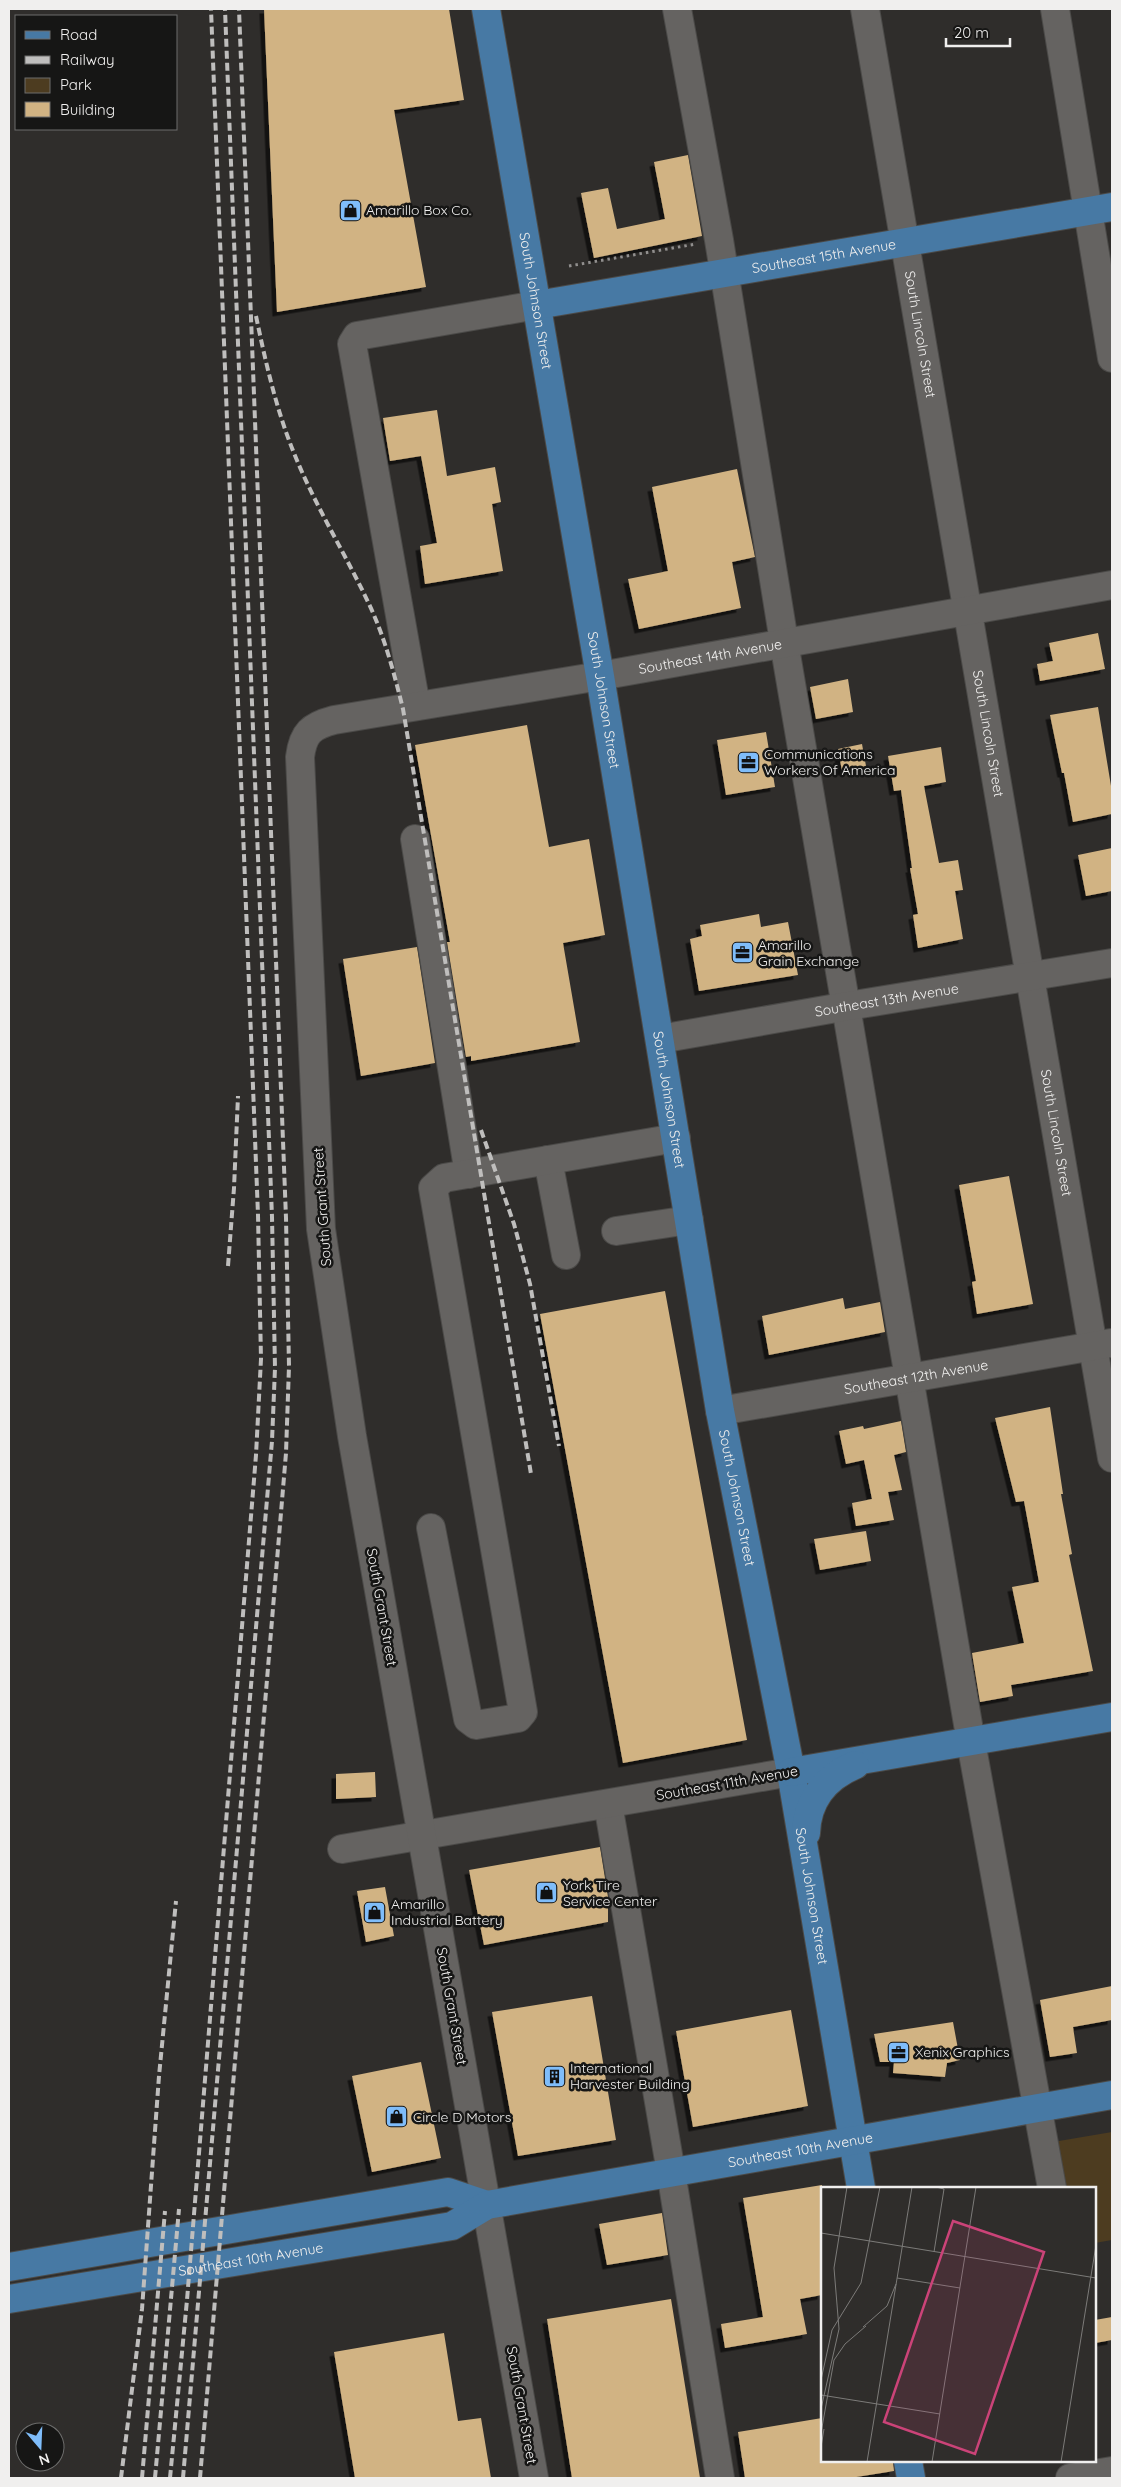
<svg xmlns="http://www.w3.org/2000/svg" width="1121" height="2487" font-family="Quicksand,sans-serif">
  <defs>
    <filter id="shadow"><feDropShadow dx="-4.5" dy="4.5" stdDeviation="0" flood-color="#0009"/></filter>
  </defs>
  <rect width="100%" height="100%" fill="#2f2d2b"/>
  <!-- green -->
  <path fill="#4d3c20" d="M 1112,2132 L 1112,2240 L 1095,2243 L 1095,2188 L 1062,2188 L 1053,2142 Z"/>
  <!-- building -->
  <path fill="#d1b383" filter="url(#shadow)" d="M 264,9 L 449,9 L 464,100 L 394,110 L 426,287 L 277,312 Z
    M 688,155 L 702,236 L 594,258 L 581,193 L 608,188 L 617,229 L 665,219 L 654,162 Z
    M 437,410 L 447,476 L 495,467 L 501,502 L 492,504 L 503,571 L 425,584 L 420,546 L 437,543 L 421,456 L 390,461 L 383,418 Z
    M 737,469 L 755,557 L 732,562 L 741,608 L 639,629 L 628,579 L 668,571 L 652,487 Z
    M 1098,633 L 1105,669 L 1040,681 L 1037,664 L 1053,661 L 1049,643 Z
    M 848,679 L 853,712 L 816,719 L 810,687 Z
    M 1098,707 L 1112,792 L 1112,814 L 1073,822 L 1064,773 L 1062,773 L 1050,715 Z
    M 527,725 L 549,847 L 589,839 L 605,935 L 563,943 L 580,1042 L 471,1061 L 471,1056 L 466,1057 L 447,942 L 450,942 L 415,745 Z
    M 766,732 L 775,787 L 726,795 L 717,740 Z
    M 862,744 L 866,766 L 842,771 L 838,749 Z
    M 941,747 L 946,782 L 924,786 L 939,863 L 958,860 L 963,890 L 955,891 L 963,939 L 918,948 L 913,915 L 918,914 L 910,868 L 912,868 L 901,790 L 894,791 L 888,756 Z
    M 1112,848 L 1112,891 L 1086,896 L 1078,855 Z
    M 759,914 L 761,927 L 788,922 L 798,975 L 699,991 L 690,939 L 702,936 L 700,925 Z
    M 417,947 L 435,1063 L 361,1076 L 343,959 Z
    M 1009,1176 L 1033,1304 L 977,1314 L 972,1282 L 976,1281 L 959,1185 Z
    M 665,1291 L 747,1740 L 623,1763 L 540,1314 Z
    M 843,1298 L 845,1309 L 880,1302 L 885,1332 L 769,1355 L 762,1316 Z
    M 1050,1407 L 1063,1494 L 1061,1494 L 1072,1554 L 1069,1555 L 1093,1671 L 1011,1685 L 1013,1696 L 980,1702 L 972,1653 L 1024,1643 L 1012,1587 L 1039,1582 L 1024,1501 L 1016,1502 L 995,1418 Z
    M 901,1421 L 906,1452 L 894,1455 L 902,1490 L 888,1492 L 894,1520 L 856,1526 L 852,1503 L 872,1499 L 864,1460 L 846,1464 L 839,1431 L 863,1426 L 864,1429 Z
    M 866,1531 L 871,1561 L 820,1570 L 814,1539 Z
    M 375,1772 L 376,1797 L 336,1799 L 336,1774 Z
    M 600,1847 L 608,1897 L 608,1922 L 484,1945 L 469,1870 Z
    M 385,1887 L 394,1936 L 366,1942 L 357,1891 Z
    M 1112,1986 L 1112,2020 L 1073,2027 L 1077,2053 L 1050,2057 L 1040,2000 Z
    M 592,1996 L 616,2140 L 518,2156 L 492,2012 Z
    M 791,2010 L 808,2106 L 693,2127 L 676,2031 Z
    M 953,2022 L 960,2060 L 947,2063 L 945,2077 L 893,2073 L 894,2062 L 880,2062 L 874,2034 Z
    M 421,2062 L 441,2158 L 372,2172 L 352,2076 Z
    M 822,2185 L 822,2295 L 800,2299 L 807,2334 L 725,2348 L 721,2324 L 763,2317 L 743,2198 Z
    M 662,2213 L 668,2255 L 607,2265 L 599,2224 Z
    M 671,2299 L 700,2478 L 572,2478 L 547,2319 Z
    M 1112,2317 L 1112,2340 L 1095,2343 L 1095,2320 Z
    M 444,2333 L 458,2421 L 481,2418 L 491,2478 L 355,2478 L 334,2352 Z
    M 822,2418 L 822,2461 L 893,2461 L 894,2471 L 850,2478 L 745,2478 L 738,2432 Z"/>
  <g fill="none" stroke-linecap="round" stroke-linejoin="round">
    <defs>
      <g id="minor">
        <path d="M 677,9 L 719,240 L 787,660 L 971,1742 L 1052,2188"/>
        <path id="s1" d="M 865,9 L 1112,1458"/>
        <path d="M 1055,9 L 1112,358"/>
        <path d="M 416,706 L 352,344 L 357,336 L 537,305"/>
        <path d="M 415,839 L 469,1174"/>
        <path id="s2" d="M 660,1039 L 848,1006 L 1112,963"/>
        <path d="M 548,1160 L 566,1255"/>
        <path d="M 616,1231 L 689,1220"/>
        <path id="s3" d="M 720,1411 L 1111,1343"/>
        <path d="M 431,1528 L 468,1719 L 476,1725 L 518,1718 L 523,1712 L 433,1188 L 444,1178 L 676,1138"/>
        <path d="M 608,1804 L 671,2172 L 720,2478"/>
        <path d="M 342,1849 L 791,1772"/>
        <path id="s4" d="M 534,2478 L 352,1436 L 321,1229 L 300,757 C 303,733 311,726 334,720 L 600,676 L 1112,585"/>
        <path d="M 1070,2478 L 1112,2471"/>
      </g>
      <g id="major">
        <path id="s5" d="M 486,9 L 600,676 L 720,1411 L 791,1772 L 861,2188"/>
        <path id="s6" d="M 537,305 L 1112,207"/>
        <path d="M 791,1772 L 1112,1717"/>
        <path d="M 806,1833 C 807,1801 824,1778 855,1765"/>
        <path d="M 9,2267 L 448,2192 L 487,2205"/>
        <path id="s7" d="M 9,2299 L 452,2226 L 487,2205 L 1112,2095"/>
        <path d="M 908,2461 L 911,2478"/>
      </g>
    </defs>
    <!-- minor casing -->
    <use href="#minor" stroke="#4b4a48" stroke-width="30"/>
    <!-- major casing -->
    <use href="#major" stroke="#4b4a48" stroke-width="30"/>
    <!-- path -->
    <path stroke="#918f8e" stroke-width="3" stroke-dasharray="2.5 4" stroke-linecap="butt" d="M 569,266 L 696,244"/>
    <!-- minor -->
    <use href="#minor" stroke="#656361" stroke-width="28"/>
    <!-- major -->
    <use href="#major" stroke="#4779a4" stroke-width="28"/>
    <!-- rail -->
    <path stroke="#bfbebd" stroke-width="4" stroke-dasharray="8 4" stroke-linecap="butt" d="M 256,316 C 266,364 277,413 296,458 C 317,509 346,555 369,604 C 385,638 394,673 403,709 L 531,1474
      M 481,1130 L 514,1224 L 530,1284 L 559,1446
      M 228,1266 L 234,1188 L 238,1096
      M 121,2478 L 142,2309 L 159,2076 L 176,1901
      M 142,2478 L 165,2211
      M 155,2478 L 179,2209
      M 170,2478 L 187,2300 L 256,1455 L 261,1359 L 258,1215 L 211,9
      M 183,2478 L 272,1441 L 275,1368 L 272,1217 L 225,9
      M 200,2478 L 286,1453 L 289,1366 L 286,1218 L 239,9"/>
  </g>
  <!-- icons -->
  <defs>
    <symbol id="shop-square" viewBox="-11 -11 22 22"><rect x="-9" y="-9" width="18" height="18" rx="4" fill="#7fbdfa" stroke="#161615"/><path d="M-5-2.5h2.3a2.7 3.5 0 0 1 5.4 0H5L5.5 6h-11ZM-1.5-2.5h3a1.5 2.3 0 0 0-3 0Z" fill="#111"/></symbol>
    <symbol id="office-square" viewBox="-11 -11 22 22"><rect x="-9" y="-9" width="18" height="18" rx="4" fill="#7fbdfa" stroke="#161615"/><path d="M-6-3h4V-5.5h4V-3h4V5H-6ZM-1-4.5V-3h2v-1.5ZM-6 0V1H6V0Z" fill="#111"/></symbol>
    <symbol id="building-square" viewBox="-11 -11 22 22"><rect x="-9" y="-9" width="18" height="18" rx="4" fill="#7fbdfa" stroke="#161615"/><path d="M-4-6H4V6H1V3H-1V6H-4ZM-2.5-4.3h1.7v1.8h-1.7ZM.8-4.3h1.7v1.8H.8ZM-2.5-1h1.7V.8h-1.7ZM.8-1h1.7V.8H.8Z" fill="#111"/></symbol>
  </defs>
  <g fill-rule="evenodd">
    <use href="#shop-square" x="338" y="198" width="25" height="25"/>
    <use href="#office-square" x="736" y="750" width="25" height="25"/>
    <use href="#office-square" x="730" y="940" width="25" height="25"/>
    <use href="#shop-square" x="534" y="1880" width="25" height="25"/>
    <use href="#shop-square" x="362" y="1900" width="25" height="25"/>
    <use href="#office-square" x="886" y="2040" width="25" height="25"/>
    <use href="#building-square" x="542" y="2064" width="25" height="25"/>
    <use href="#shop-square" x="384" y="2104" width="25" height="25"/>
  </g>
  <g text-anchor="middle" stroke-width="5" stroke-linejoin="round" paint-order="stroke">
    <!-- poi labels -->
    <g font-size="14" fill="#f0efee" stroke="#161615" text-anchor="start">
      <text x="366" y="215">Amarillo Box Co.</text>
      <text x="764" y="759">Communications<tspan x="764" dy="16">Workers Of America</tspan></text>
      <text x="758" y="950">Amarillo<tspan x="758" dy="16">Grain Exchange</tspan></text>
      <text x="563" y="1890">York Tire<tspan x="563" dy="16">Service Center</tspan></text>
      <text x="391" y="1909">Amarillo<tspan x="391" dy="16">Industrial Battery</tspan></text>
      <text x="915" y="2057">Xenix Graphics</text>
      <text x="570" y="2073">International<tspan x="570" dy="16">Harvester Building</tspan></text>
      <text x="413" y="2122">Circle D Motors</text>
    </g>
    <!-- street labels -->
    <g font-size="14" fill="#f0efee" stroke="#161615">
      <text dy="5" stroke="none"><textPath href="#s6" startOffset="291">Southeast 15th Avenue</textPath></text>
      <text dy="5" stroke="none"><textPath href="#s5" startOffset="296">South Johnson Street</textPath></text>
      <text dy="5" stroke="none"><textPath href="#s1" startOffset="330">South Lincoln Street</textPath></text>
      <text dy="5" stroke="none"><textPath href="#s4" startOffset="2176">Southeast 14th Avenue</textPath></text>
      <text dy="5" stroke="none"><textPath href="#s5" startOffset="701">South Johnson Street</textPath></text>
      <text dy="5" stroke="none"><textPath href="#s1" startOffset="735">South Lincoln Street</textPath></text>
      <text dy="5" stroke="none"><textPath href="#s2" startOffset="230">Southeast 13th Avenue</textPath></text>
      <text dy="5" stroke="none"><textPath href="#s5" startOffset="1106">South Johnson Street</textPath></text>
      <text dy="5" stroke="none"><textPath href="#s1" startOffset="1140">South Lincoln Street</textPath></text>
      <text transform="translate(322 1207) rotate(-94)" y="5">South Grant Street</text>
      <text dy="5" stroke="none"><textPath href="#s3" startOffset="199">Southeast 12th Avenue</textPath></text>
      <text dy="5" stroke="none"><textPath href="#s5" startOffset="1510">South Johnson Street</textPath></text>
      <text transform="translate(382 1607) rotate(80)" y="5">South Grant Street</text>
      <text transform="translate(727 1783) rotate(-10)" y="5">Southeast 11th Avenue</text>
      <text dy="5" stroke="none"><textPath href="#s5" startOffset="1915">South Johnson Street</textPath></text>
      <text transform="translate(452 2006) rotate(80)" y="5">South Grant Street</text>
      <text dy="5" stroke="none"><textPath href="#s7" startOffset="808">Southeast 10th Avenue</textPath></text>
      <text dy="5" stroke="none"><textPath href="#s7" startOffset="245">Southeast 10th Avenue</textPath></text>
      <text transform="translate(522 2405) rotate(80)" y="5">South Grant Street</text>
    </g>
  </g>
  <!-- overview -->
  <g transform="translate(821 2187)">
    <rect width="275" height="275" fill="#2f2d2b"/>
    <path fill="none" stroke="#7c7b79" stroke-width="1" d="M 0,46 L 275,91M 113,65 L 123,2 L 115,0M 13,81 L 26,0M 76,91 L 139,101M 40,96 L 59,0M 42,140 L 66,119 L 75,97M 0,193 L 11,143 L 40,96M 0,208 L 119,227M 0,222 L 18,142 L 13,81M 0,246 L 13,173 L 24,157 L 45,139M 0,260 L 3,242M 46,275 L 91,0M 111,275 L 155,0M 240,275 L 275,58"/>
    <path fill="#cb4378" fill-opacity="0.15" stroke="#cb4378" stroke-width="2.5" d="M 132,34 L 223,65 L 154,267 L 63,235 Z"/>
    <rect width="275" height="275" fill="none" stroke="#f0efee" stroke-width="2.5"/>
  </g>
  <!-- border -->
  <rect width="1121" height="2487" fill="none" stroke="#f0efee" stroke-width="20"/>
  <!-- legend -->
  <rect x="15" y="15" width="162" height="115" fill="#161615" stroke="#6d6d6c"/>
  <rect x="25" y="31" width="25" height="8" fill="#4779a4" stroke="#6d6d6c"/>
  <text x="60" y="40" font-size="15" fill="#f0efee">Road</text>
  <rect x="25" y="56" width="25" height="8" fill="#bfbebd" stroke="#6d6d6c"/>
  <text x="60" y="65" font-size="15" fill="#f0efee">Railway</text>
  <rect x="25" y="78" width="25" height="15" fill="#4d3c20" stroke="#6d6d6c"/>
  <text x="60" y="90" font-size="15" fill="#f0efee">Park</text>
  <rect x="25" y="102" width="25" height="15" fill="#d1b383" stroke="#6d6d6c"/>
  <text x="60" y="115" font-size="15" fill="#f0efee">Building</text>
  <!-- north arrow -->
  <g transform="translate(40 2447) rotate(161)"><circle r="24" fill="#161615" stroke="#6d6d6c"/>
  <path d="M0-4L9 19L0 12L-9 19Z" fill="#7fbdfa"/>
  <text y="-8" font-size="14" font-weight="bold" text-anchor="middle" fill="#f0efee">N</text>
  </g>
  <!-- scale -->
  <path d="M946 38v8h64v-8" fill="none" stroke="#f0efee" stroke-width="2.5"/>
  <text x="954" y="38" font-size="15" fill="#f0efee" stroke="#161615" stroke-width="4" paint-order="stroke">20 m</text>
</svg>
